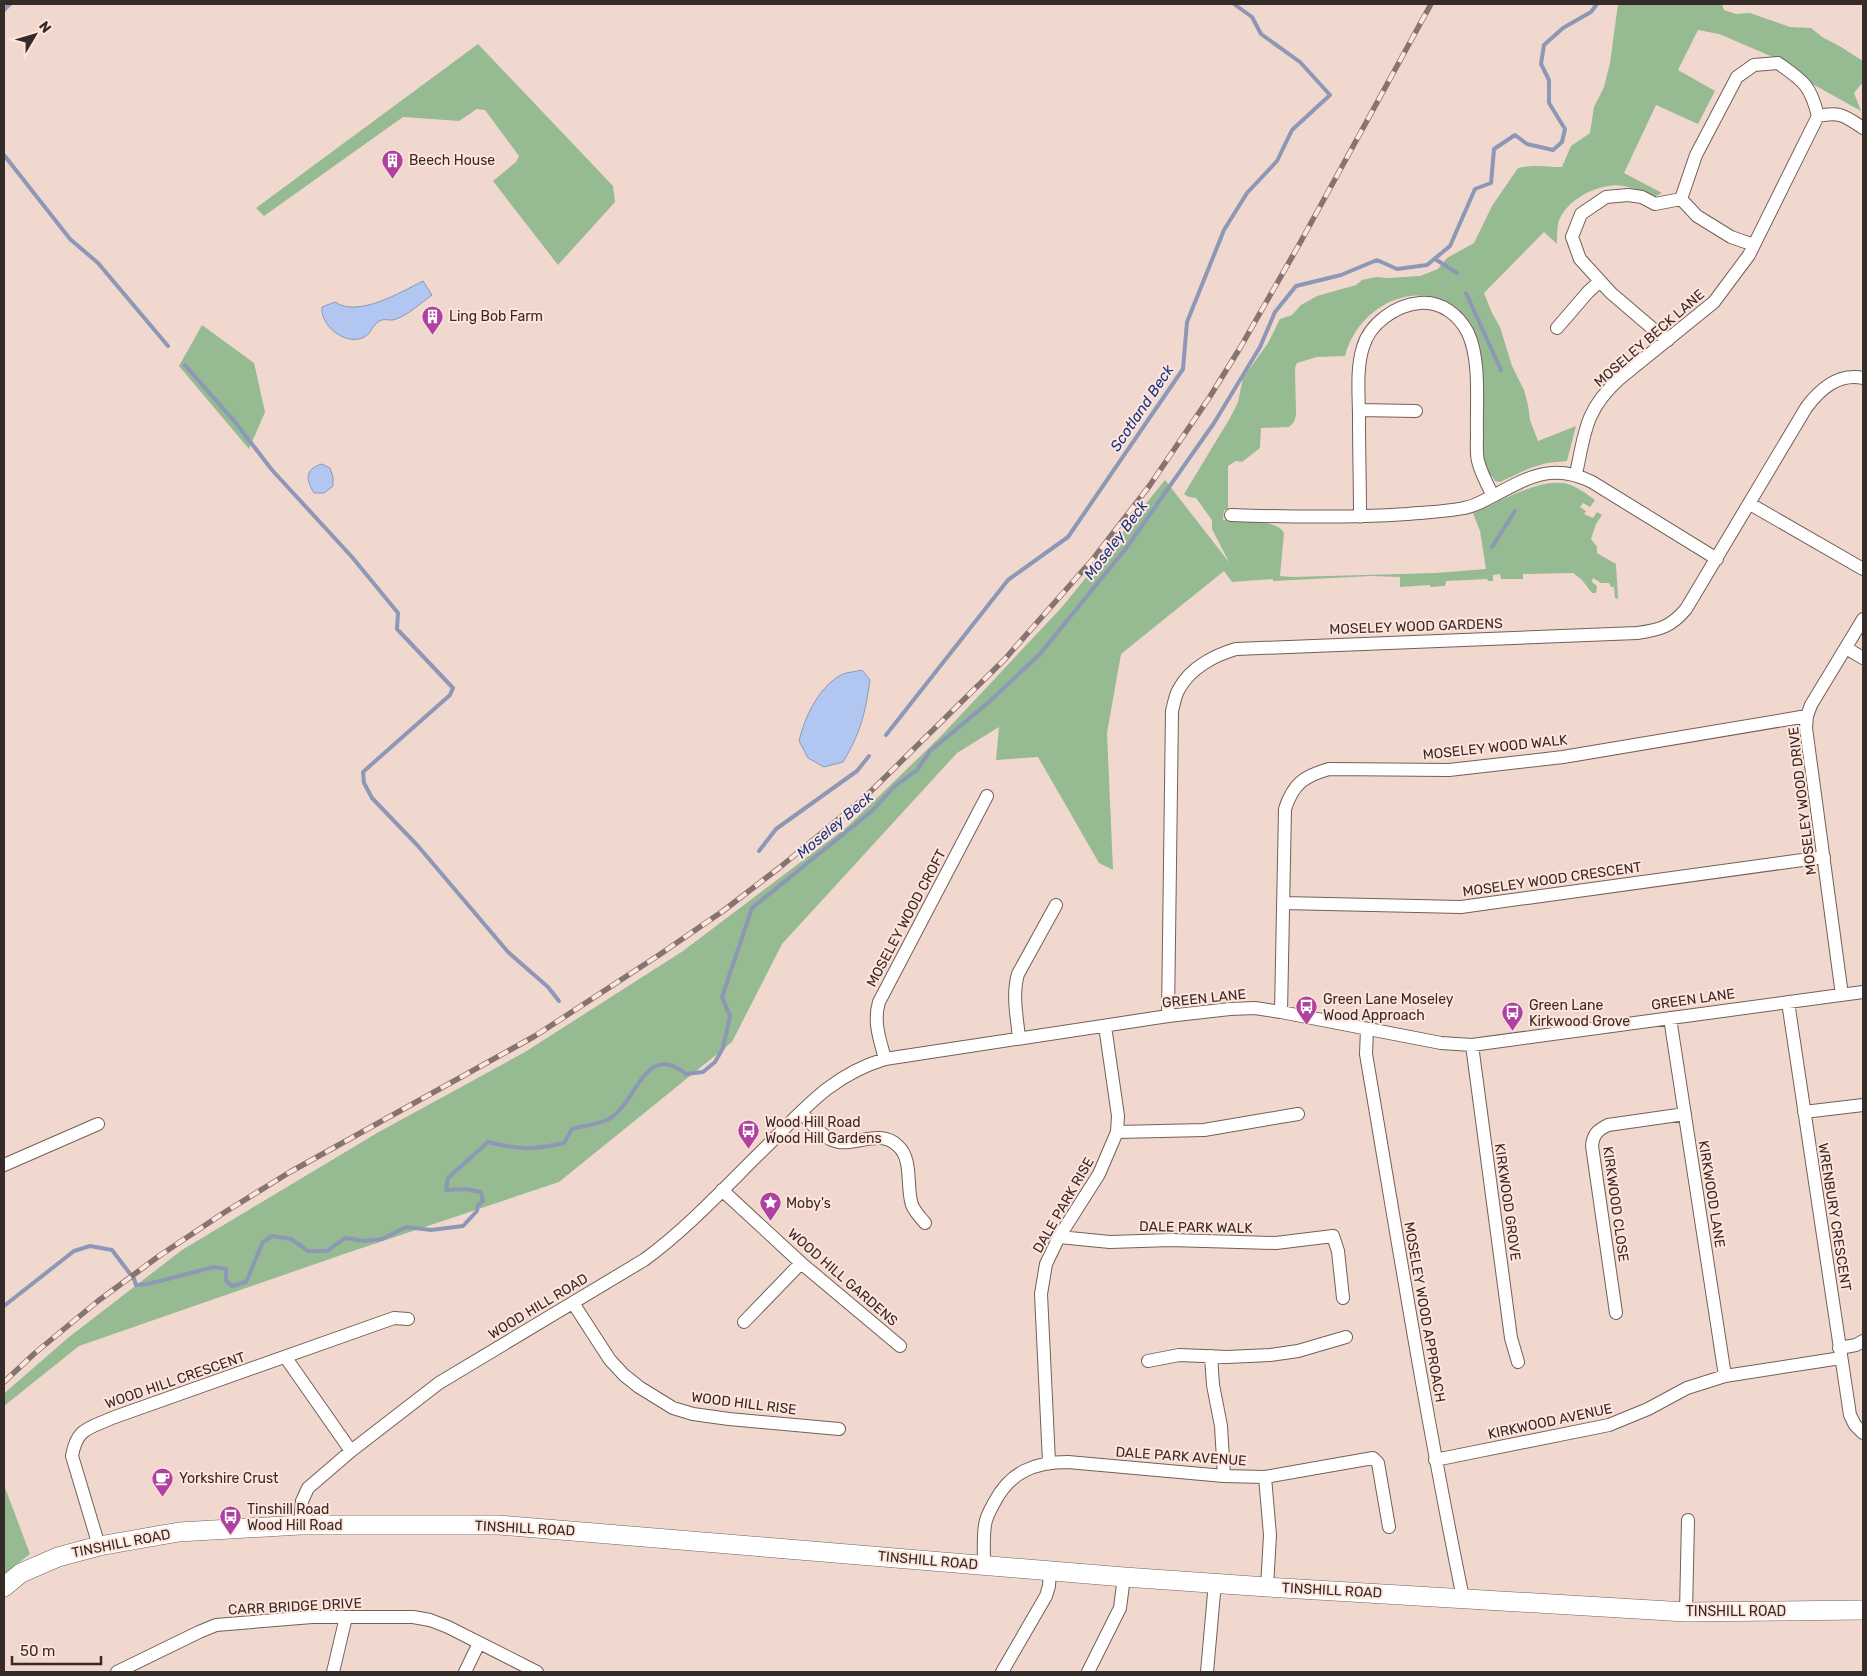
<svg xmlns="http://www.w3.org/2000/svg" width="1867" height="1676" font-family="Rubik,sans-serif">
  <rect width="100%" height="100%" fill="#f1d8cf"/>
  <!-- green -->
  <path fill="#96ba91" d="M 1618,4 L 1722,4 L 1724,10 L 1736,14 L 1750,13 L 1790,27 L 1811,28 L 1822,37 L 1841,47 L 1863,61 L 1863,82 L 1854,93 L 1861,111 L 1809,82 L 1792,65 L 1719,34 L 1698,30 L 1678,70 L 1715,91 L 1698,124 L 1656,105 L 1624,173 L 1662,193 L 1654,197 C 1640,191 1623,183 1608,186 C 1588,189 1563,204 1558,224 C 1557,230 1557,238 1557,244 L 1544,232 L 1484,293 L 1492,313 L 1500,327 L 1512,366 L 1524,390 L 1528,405 L 1530,420 L 1538,441 L 1576,426 L 1567,461 L 1547,463 L 1530,468 L 1500,482 L 1495,481 L 1492,476 L 1489,476 L 1484,462 L 1476,338 C 1447,268 1362,292 1345,356 L 1317,357 L 1297,363 L 1295,368 L 1296,415 L 1294,422 L 1289,427 L 1261,428 L 1260,448 L 1242,462 L 1236,461 L 1228,466 L 1228,510 L 1224,510 L 1223,520 C 1238,521 1277,519 1284,533 L 1280,576 L 1292,577 L 1436,573 L 1486,569 L 1480,531 L 1473,513 C 1500,502 1540,477 1568,484 C 1577,487 1587,494 1595,500 L 1590,507 L 1583,503 L 1580,507 L 1586,511 L 1584,514 L 1593,518 L 1597,512 L 1602,515 L 1596,524 L 1591,539 L 1597,547 L 1597,553 L 1616,564 L 1618,599 L 1615,598 L 1614,587 L 1611,587 L 1609,583 L 1601,583 L 1593,578 L 1592,582 L 1597,586 L 1596,593 L 1592,593 L 1582,580 L 1573,573 L 1523,574 L 1523,579 L 1501,579 L 1500,574 L 1493,575 L 1493,581 L 1488,581 L 1487,579 L 1446,581 L 1445,586 L 1430,587 L 1430,585 L 1400,587 L 1400,577 L 1371,576 L 1273,581 L 1273,579 L 1232,582 L 1224,571 L 1121,654 L 1107,733 L 1113,870 L 1099,863 L 1038,757 L 996,760 L 999,727 L 957,753 L 782,944 L 732,1042 L 559,1182 L 344,1254 L 79,1346 L 4,1406 L 4,1394 L 8,1390 L 69,1337 L 182,1250 L 377,1133 L 525,1052 L 683,951 L 847,827 L 940,737 L 1062,607 L 1165,480 L 1229,562 L 1212,529 L 1212,520 L 1196,498 L 1189,497 L 1184,494 L 1230,418 L 1238,402 L 1243,378 L 1268,343 L 1280,319 L 1292,315 L 1301,305 L 1317,296 L 1356,285 L 1362,280 L 1376,277 L 1388,278 L 1420,276 L 1438,269 L 1447,258 L 1474,243 L 1492,206 L 1518,168 C 1532,164 1547,167 1562,167 L 1571,146 L 1590,133 L 1594,107 L 1604,87 L 1610,63 Z
    M 478,44 L 613,186 L 615,202 L 558,265 L 493,181 L 516,162 L 519,156 L 485,110 L 477,109 L 459,121 L 403,117 L 264,216 L 256,208 Z
    M 202,325 L 254,363 L 265,412 L 249,449 L 179,366 Z
    M 4,1485 L 30,1554 L 4,1574 Z"/>
  <!-- water -->
  <path fill="#b1c7f2" stroke="#8c98b5" d="M 423,281 L 432,295 C 422,302 407,316 396,319 C 390,322 384,317 378,322 C 371,327 371,335 362,338 C 344,345 320,325 322,307 L 335,302 C 358,318 401,292 423,281 Z
    M 322,464 L 330,468 L 333,477 L 333,486 L 324,493 L 314,493 C 306,480 304,469 322,464 Z
    M 862,670 L 870,680 C 865,714 861,732 843,762 L 824,767 L 808,758 L 799,741 C 805,717 817,690 839,676 C 845,672 855,672 862,670 Z"/>
  <g fill="none" stroke-linecap="round" stroke-linejoin="round">
    <!-- stream -->
    <path stroke="#8c98b5" stroke-width="4" d="M 4,10 L 10,4
      M 4,155 L 70,239 L 98,263 L 168,346
      M 1435,259 L 1457,273
      M 1466,293 L 1501,370
      M 185,365 L 235,422 L 272,470 L 352,557 L 398,613 L 397,629 L 453,688 L 450,695 L 363,772 L 364,783 L 372,798 L 418,846 L 508,952 L 548,987 L 559,1001
      M 1492,547 L 1515,511
      M 886,735 L 1008,580 L 1068,537 L 1183,369 L 1187,322 L 1224,230 L 1247,193 L 1277,161 L 1292,130 L 1330,95 L 1300,62 L 1261,34 L 1252,17 L 1234,4
      M 759,851 L 776,829 L 857,771 L 869,756
      M 4,1306 L 74,1251 L 90,1246 L 112,1250 L 134,1279 L 136,1285 L 148,1284 L 214,1267 L 226,1269 L 226,1281 L 232,1286 L 246,1282 L 263,1242 L 272,1236 L 291,1239 L 308,1251 L 327,1251 L 345,1238 L 365,1241 L 382,1239 L 406,1227 L 431,1230 L 463,1226 L 477,1211 L 478,1205 L 483,1201 L 481,1192 L 465,1189 L 446,1190 L 448,1178 L 488,1142 C 519,1150 533,1150 564,1143 L 572,1129 C 583,1126 599,1124 609,1119 C 637,1103 645,1040 686,1074 L 703,1072 L 715,1062 L 723,1048 L 730,1016 L 722,997 L 752,908 L 872,811 L 895,786 L 917,770 L 930,751 L 989,702 L 1040,654 L 1127,547 L 1214,423 L 1260,347 L 1275,312 L 1296,286 L 1341,275 L 1377,260 L 1397,269 L 1427,265 L 1450,246 L 1475,189 L 1491,183 L 1494,149 L 1515,135 L 1527,144 L 1553,150 L 1562,142 L 1565,129 L 1549,103 L 1549,80 L 1541,64 L 1544,45 L 1563,28 L 1591,12 L 1597,4"/>
    <defs>
      <path id="street" d="M 1754,245 L 1731,237 L 1697,216 L 1681,199 L 1696,155 L 1737,77 L 1754,65 L 1778,63 C 1803,81 1810,84 1818,116
        M 1557,328 L 1588,292 L 1600,281
        M 1668,340 L 1659,334 L 1611,293 L 1580,259 L 1572,237 L 1581,214 L 1606,197 L 1628,195 L 1642,197 L 1655,204 L 1681,199
        M 1359,410 L 1416,411
        M 1576,474 C 1585,432 1585,410 1619,379 L 1714,302 L 1749,255 L 1818,116 C 1840,111 1845,116 1863,128
        M 1750,504 L 1863,569
        M 1231,515 C 1289,517 1348,518 1407,514 C 1426,512 1445,512 1464,508 C 1476,506 1484,500 1495,495 C 1530,476 1554,463 1592,482 L 1717,559
        M 1360,517 C 1360,484 1359,451 1359,418 C 1359,395 1356,369 1363,347 C 1370,323 1396,305 1420,303 C 1441,301 1459,315 1468,333 C 1481,361 1476,404 1477,434 C 1477,443 1476,453 1478,461 C 1481,473 1487,484 1493,496
        M 1846,648 L 1863,658
        M 1283,903 L 1461,907 L 1824,857
        M 1842,995 L 1806,728 L 1807,716 L 1811,705 L 1863,619
        M 1788,1002 L 1850,1415 L 1855,1425 L 1863,1433
        M 1281,1012 L 1285,809 C 1293,784 1304,776 1329,769 L 1449,770 L 1563,757 L 1807,716
        M 1168,1016 L 1172,711 C 1174,704 1175,695 1179,689 C 1190,668 1215,655 1236,649 L 1637,633 C 1659,630 1671,627 1686,609 L 1806,408 C 1820,389 1838,373 1863,378
        M 1670,1018 L 1725,1376
        M 1367,1029 L 1366,1054 C 1397,1236 1426,1418 1463,1598
        M 1019,1038 C 1017,1017 1012,995 1018,974 L 1056,905
        M 1472,1045 L 1511,1338 L 1518,1362
        M 885,1059 C 880,1040 873,1022 879,1002 L 987,796
        M 801,1112 C 810,1122 820,1135 832,1140 C 853,1149 879,1127 898,1146 C 913,1159 906,1187 912,1205 C 915,1212 920,1217 925,1223
        M 1804,1112 L 1863,1105
        M 1117,1132 L 1204,1130 L 1298,1114
        M 4,1165 L 98,1124
        M 722,1190 L 801,1263 L 900,1346
        M 1059,1237 L 1110,1242 L 1171,1240 L 1276,1243 L 1333,1236 L 1338,1251 L 1343,1298
        M 573,1303 L 610,1360 L 624,1375 L 639,1387 L 673,1408 L 693,1414 L 729,1419 L 839,1429
        M 1616,1313 L 1592,1146 C 1593,1134 1598,1130 1608,1125 L 1685,1114
        M 744,1322 L 801,1263
        M 1839,1348 L 1856,1345 L 1863,1341
        M 1211,1356 L 1213,1385 L 1221,1426 L 1224,1476
        M 286,1358 L 351,1451
        M 1148,1361 L 1179,1355 L 1227,1357 L 1270,1355 L 1298,1351 L 1346,1337
        M 1435,1460 L 1609,1425 L 1648,1409 L 1687,1388 L 1725,1376 L 1841,1358
        M 1049,1462 L 1041,1294 L 1046,1264 L 1059,1237 L 1099,1174 L 1117,1132 L 1118,1116 L 1105,1026
        M 1265,1477 L 1270,1535 L 1267,1587
        M 300,1525 L 302,1501 L 308,1488 L 351,1451 L 439,1383 L 644,1260 C 689,1227 727,1185 767,1146 C 805,1108 832,1075 885,1059 L 1168,1016 L 1230,1009 L 1255,1008 L 1281,1012 L 1441,1043 L 1472,1045 L 1863,992
        M 99,1546 L 72,1456 C 77,1428 88,1429 112,1418 L 394,1318 L 408,1319
        M 984,1564 C 984,1551 983,1538 985,1525 C 986,1517 990,1510 994,1503 C 1010,1472 1034,1462 1068,1462 L 1224,1476 L 1265,1477 L 1373,1458 L 1378,1463 L 1389,1527
        M 1686,1612 L 1688,1520
        M 117,1672 L 199,1632 L 216,1625 L 312,1617 L 413,1617 L 430,1620 L 448,1627 L 537,1672
        M 333,1672 L 346,1617
        M 465,1672 L 479,1643
        M 1002,1672 L 1046,1596 L 1049,1586 L 1050,1570
        M 1088,1672 L 1120,1608 L 1124,1577
        M 1207,1672 L 1215,1582"/>
      <path id="secondary" d="M 4,1587 L 21,1573 L 58,1557 L 99,1546 L 179,1532 L 300,1525 L 499,1525 L 1124,1577 L 1267,1587 L 1686,1612 L 1863,1610"/>
    </defs>
    <!-- street casing -->
    <use href="#street" stroke="#745f57" stroke-width="14"/>
    <!-- secondary casing -->
    <use href="#secondary" stroke="#745f57" stroke-width="20"/>
    <!-- street -->
    <use href="#street" stroke="#fff" stroke-width="12"/>
    <!-- secondary -->
    <use href="#secondary" stroke="#fff" stroke-width="19"/>
    <defs>
      <path id="rail" d="M 4,1382 L 35,1353 L 98,1301 L 159,1256 L 225,1212 L 290,1172 L 535,1036 L 659,955 L 723,911 L 779,868 L 865,797 L 1004,660 L 1093,559 L 1150,485 L 1209,398 L 1240,348 L 1300,243 L 1431,4"/>
    </defs>
    <!-- rail casing -->
    <use href="#rail" stroke="#85746f" stroke-width="5.5"/>
    <!-- rail -->
    <use href="#rail" stroke="#ffe5dc" stroke-width="4" stroke-dasharray="11" stroke-linecap="butt"/>
  </g>
  <!-- icons -->
  <defs>
    <symbol id="building-pin" viewBox="-11 -11 22 30"><path d="M0 17L-7.5 6A9.5 9.5 0 1 1 7.5 6Z" fill="#af42a0" stroke="#ffe5dc"/><path d="M-4-6H4V6H1V3H-1V6H-4ZM-2.5-4.3h1.7v1.8h-1.7ZM.8-4.3h1.7v1.8H.8ZM-2.5-1h1.7V.8h-1.7ZM.8-1h1.7V.8H.8Z" fill="#fff"/></symbol>
    <symbol id="bus-pin" viewBox="-11 -11 22 30"><path d="M0 17L-7.5 6A9.5 9.5 0 1 1 7.5 6Z" fill="#af42a0" stroke="#ffe5dc"/><path d="M-5-6H5V4H4V6H2V4H-2V6H-4V4H-5ZM-3.5-4V0h7V-4ZM-3.5 1.2v1.5H-2V1.2ZM2 1.2v1.5H3.5V1.2Z" fill="#fff"/></symbol>
    <symbol id="sight-pin" viewBox="-11 -11 22 30"><path d="M0 17L-7.5 6A9.5 9.5 0 1 1 7.5 6Z" fill="#af42a0" stroke="#ffe5dc"/><path d="M0-6L1.8-2.2L6-1.7L2.9 1.2L3.7 5.4L0 3.3L-3.7 5.4L-2.9 1.2L-6-1.7L-1.8-2.2Z" fill="#fff"/></symbol>
    <symbol id="cafe-pin" viewBox="-11 -11 22 30"><path d="M0 17L-7.5 6A9.5 9.5 0 1 1 7.5 6Z" fill="#af42a0" stroke="#ffe5dc"/><path d="M-5.5-4.5H6V0H3Q3 3.5 0 3.5H-2.5Q-5.5 3.5-5.5 0ZM3-3.2v2h1.7v-2ZM-6 4.5H4V6H-6Z" fill="#fff"/></symbol>
  </defs>
  <g fill-rule="evenodd">
    <use href="#building-pin" x="380" y="148" width="25" height="34"/>
    <use href="#building-pin" x="420" y="304" width="25" height="34"/>
    <use href="#bus-pin" x="1294" y="994" width="25" height="34"/>
    <use href="#bus-pin" x="1500" y="1000" width="25" height="34"/>
    <use href="#bus-pin" x="736" y="1118" width="25" height="34"/>
    <use href="#sight-pin" x="758" y="1190" width="25" height="34"/>
    <use href="#cafe-pin" x="150" y="1466" width="25" height="34"/>
    <use href="#bus-pin" x="218" y="1504" width="25" height="34"/>
  </g>
  <g text-anchor="middle" stroke-width="4" stroke-linejoin="round" paint-order="stroke">
    <!-- poi labels -->
    <g font-size="14" fill="#352b28" stroke="#ffe5dc" text-anchor="start">
      <text x="409" y="165">Beech House</text>
      <text x="449" y="321">Ling Bob Farm</text>
      <text x="1323" y="1004">Green Lane Moseley<tspan x="1323" dy="16">Wood Approach</tspan></text>
      <text x="1529" y="1010">Green Lane<tspan x="1529" dy="16">Kirkwood Grove</tspan></text>
      <text x="765" y="1127">Wood Hill Road<tspan x="765" dy="16">Wood Hill Gardens</tspan></text>
      <text x="786" y="1208">Moby's</text>
      <text x="179" y="1483">Yorkshire Crust</text>
      <text x="247" y="1514">Tinshill Road<tspan x="247" dy="16">Wood Hill Road</tspan></text>
    </g>
    <!-- street labels -->
    <g font-size="14" fill="#352b28" stroke="#ffe5dc">
      <text transform="translate(1649 338) rotate(-41)" y="5">MOSELEY BECK LANE</text>
      <text transform="translate(1416 626) rotate(-2)" y="5">MOSELEY WOOD GARDENS</text>
      <text transform="translate(1495 747) rotate(-6)" y="5">MOSELEY WOOD WALK</text>
      <text transform="translate(1802 801) rotate(-97)" y="5">MOSELEY WOOD DRIVE</text>
      <text transform="translate(1552 879) rotate(-8)" y="5">MOSELEY WOOD CRESCENT</text>
      <text transform="translate(906 918) rotate(-62)" y="5">MOSELEY WOOD CROFT</text>
      <text transform="translate(1204 998) rotate(-6)" y="5">GREEN LANE</text>
      <text transform="translate(1693 999) rotate(-8)" y="5">GREEN LANE</text>
      <text transform="translate(1712 1194) rotate(81)" y="5">KIRKWOOD LANE</text>
      <text transform="translate(1508 1202) rotate(82)" y="5">KIRKWOOD GROVE</text>
      <text transform="translate(1616 1204) rotate(82)" y="5">KIRKWOOD CLOSE</text>
      <text transform="translate(1063 1205) rotate(-60)" y="5">DALE PARK RISE</text>
      <text transform="translate(1835 1217) rotate(81)" y="5">WRENBURY CRESCENT</text>
      <text transform="translate(1196 1227) rotate(1)" y="5">DALE PARK WALK</text>
      <text transform="translate(843 1277) rotate(41)" y="5">WOOD HILL GARDENS</text>
      <text transform="translate(538 1306) rotate(-31)" y="5">WOOD HILL ROAD</text>
      <text transform="translate(1425 1312) rotate(80)" y="5">MOSELEY WOOD APPROACH</text>
      <text transform="translate(175 1380) rotate(-19)" y="5">WOOD HILL CRESCENT</text>
      <text transform="translate(744 1403) rotate(7)" y="5">WOOD HILL RISE</text>
      <text transform="translate(1550 1421) rotate(-12)" y="5">KIRKWOOD AVENUE</text>
      <text transform="translate(1181 1456) rotate(4)" y="5">DALE PARK AVENUE</text>
      <text transform="translate(525 1528) rotate(3)" y="5">TINSHILL ROAD</text>
      <text transform="translate(121 1543) rotate(-11)" y="5">TINSHILL ROAD</text>
      <text transform="translate(928 1560) rotate(5)" y="5">TINSHILL ROAD</text>
      <text transform="translate(1332 1590) rotate(3)" y="5">TINSHILL ROAD</text>
      <text transform="translate(295 1606) rotate(-3)" y="5">CARR BRIDGE DRIVE</text>
      <text x="1736" y="1616">TINSHILL ROAD</text>
    </g>
    <!-- water labels -->
    <g font-size="15" font-style="italic" fill="#153685" stroke="#ffe5dc">
      <text transform="translate(1142 408) rotate(-56)" y="5">Scotland Beck</text>
      <text transform="translate(1116 540) rotate(-53)" y="5">Moseley Beck</text>
      <text transform="translate(835 825) rotate(-40)" y="5">Moseley Beck</text>
    </g>
  </g>
  <!-- border -->
  <rect width="1867" height="1676" fill="none" stroke="#352b28" stroke-width="10"/>
  <!-- north arrow -->
  <g transform="translate(35 35) rotate(52)" stroke="#ffe5dc" stroke-width="4" paint-order="stroke">
  <path d="M0-4L9 19L0 12L-9 19Z" fill="#352b28"/>
  <text y="-8" font-size="14" font-weight="bold" text-anchor="middle" fill="#352b28">N</text>
  </g>
  <!-- scale -->
  <path d="M12 1656v8h89v-8" fill="none" stroke="#352b28" stroke-width="2.5"/>
  <text x="20" y="1656" font-size="15" fill="#352b28" stroke="#ffe5dc" stroke-width="4" paint-order="stroke">50 m</text>
</svg>
